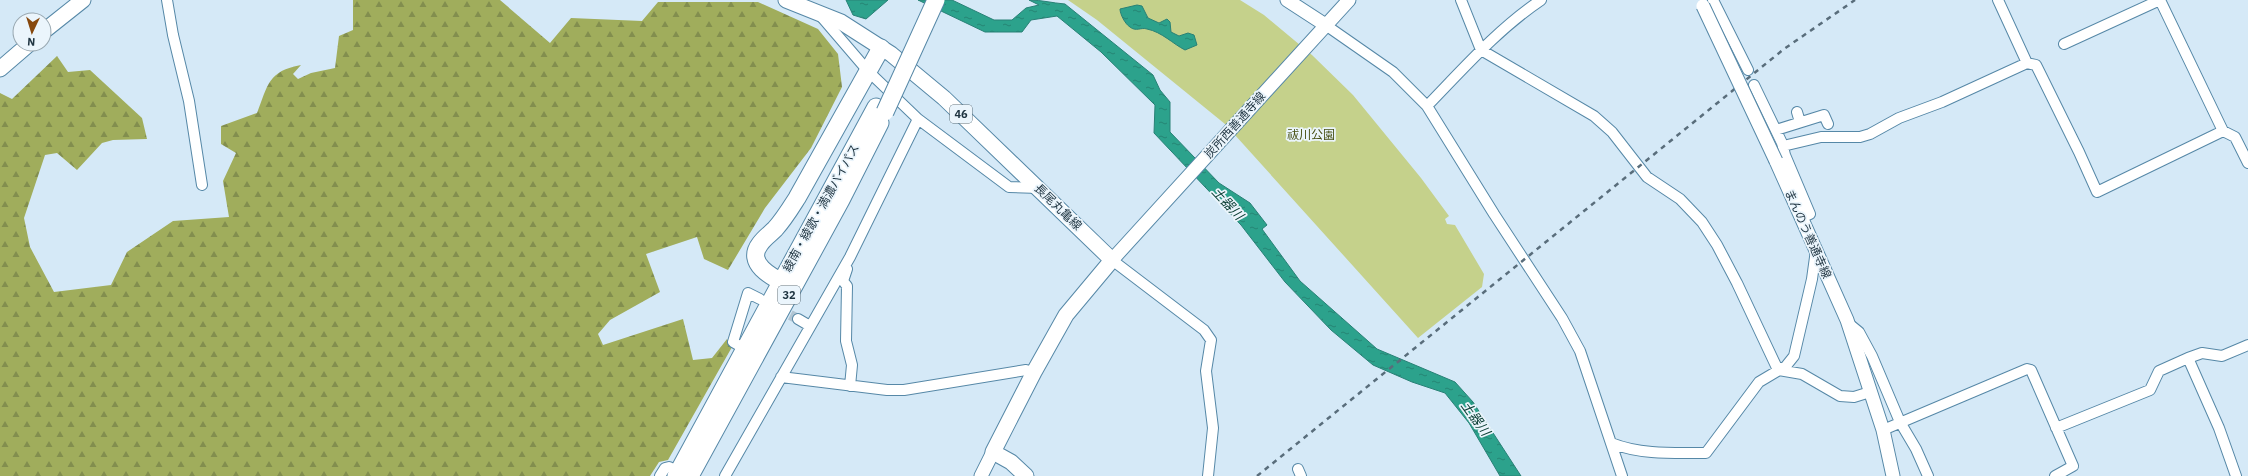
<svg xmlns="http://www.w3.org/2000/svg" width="2248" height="476" font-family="'IBM Plex Sans','Noto Sans JP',sans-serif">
  <defs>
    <pattern id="forest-firs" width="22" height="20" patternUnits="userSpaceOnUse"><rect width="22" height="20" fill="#a0ad5c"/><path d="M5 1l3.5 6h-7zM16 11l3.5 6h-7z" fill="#828e4e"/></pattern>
    <pattern id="water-ripples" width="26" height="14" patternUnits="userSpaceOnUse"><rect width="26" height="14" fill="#2ca28c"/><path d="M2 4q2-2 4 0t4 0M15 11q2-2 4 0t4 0" fill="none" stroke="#258574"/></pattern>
  </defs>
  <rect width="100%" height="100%" fill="#d5e9f7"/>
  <!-- forest -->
  <path fill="url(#forest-firs)" d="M 353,0 L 500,0 L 550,43 L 571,18 L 642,21 L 658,2 L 758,2 L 818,29 L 838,54 L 842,87 L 811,148 L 765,208 L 728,270 L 704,259 L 697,237 L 646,254 L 660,292 L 610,320 L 598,334 L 603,345 L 683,319 L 693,360 L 712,358 L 727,339 L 732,347 L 668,460 L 659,462 L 650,476 L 0,476 L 0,93 L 12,99 L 57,56 L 68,72 L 90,70 L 142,118 L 147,139 L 113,140 L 102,143 L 77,170 L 57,153 L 45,155 L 24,218 L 30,247 L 54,292 L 111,285 L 127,252 L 173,221 L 229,217 L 223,181 L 236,153 L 221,144 L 221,126 L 257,113 C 268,85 268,71 301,65 L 293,74 L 298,79 L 311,73 L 335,68 L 339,36 L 353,30 Z"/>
  <!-- green -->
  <path fill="#c5d18b" d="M 1068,0 L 1240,0 L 1264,15 L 1312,55 L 1353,95 L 1421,178 L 1449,216 L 1445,219 L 1447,224 L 1455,225 L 1484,274 L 1482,287 L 1418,338 L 1225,124 L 1097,20 Z"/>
  <!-- water -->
  <path fill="url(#water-ripples)" stroke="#288176" d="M 846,0 L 888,0 L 866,19 L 853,15 Z
    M 918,0 L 952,0 L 994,20 L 1012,20 L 1026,8 L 1039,5 L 1029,0 C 1042,0 1052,3 1065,4 L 1153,75 L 1160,90 L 1170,102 L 1170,132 L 1219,183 L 1250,203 L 1267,225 L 1262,229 L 1300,281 L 1377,349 L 1455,382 L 1473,402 L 1521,476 L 1500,476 L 1469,423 L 1445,393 L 1412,382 L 1373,365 L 1331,330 L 1285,282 L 1241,225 L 1154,133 L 1155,105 L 1101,52 L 1057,16 L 1031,20 L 1022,32 L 985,32 Z
    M 1137,5 L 1142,6 L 1148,18 L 1159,23 L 1167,19 L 1170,22 L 1171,32 L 1179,36 L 1188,33 L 1194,35 L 1197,45 L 1185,50 C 1173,44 1162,32 1147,29 C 1141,27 1136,32 1130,27 C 1125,24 1120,14 1120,9 Z"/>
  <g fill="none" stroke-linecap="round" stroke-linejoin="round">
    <!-- street-tunnel -->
    <path stroke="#b1c5d3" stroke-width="10" stroke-dasharray="10 5" stroke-linecap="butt" d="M 777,308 L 798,319"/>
    <defs>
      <path id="street" d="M 167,0 L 173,35 L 189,101 L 202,185
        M 1461,0 L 1481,50 L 1594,116 L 1612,132 L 1647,177 L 1680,199 L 1702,222 L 1717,245 L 1737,283 L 1778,370 L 1802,374 L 1840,396 L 1854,397 L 1870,392
        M 1713,0 L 1748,70
        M 1998,0 L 2027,63
        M 2160,0 L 2223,131
        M 820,15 L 868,71 L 918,119 L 1009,187 L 1039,188
        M 1327,26 L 1393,72 L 1427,106 L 1494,214 L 1562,318 L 1580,351 L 1622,476
        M 2064,44 L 2160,0
        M 1754,85 L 1782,143 L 1785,155 L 1810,214 L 1801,218
        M 1427,106 C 1463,69 1498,29 1541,0
        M 1797,112 L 1800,122
        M 1776,130 L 1824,115 L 1828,124
        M 1783,146 L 1821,137 L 1860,137 L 1870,134 L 1899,118 L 1942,102 L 2027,63 L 2036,65 L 2039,71 L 2079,152 L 2097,192 L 2223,131 L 2235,137 L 2248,163
        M 1112,260 L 1204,330 L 1211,340 L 1206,371 L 1213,428 L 1208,476
        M 847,269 L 843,281 L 847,286 L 846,341 L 852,365 L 850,386
        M 798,319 L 810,326
        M 1848,323 L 1859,332 L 1872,356 L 1900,422 L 1916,449 L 1928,476
        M 745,349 L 733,342 L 748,293 L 760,299
        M 2188,358 L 2219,428 L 2236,476
        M 781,377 L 887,390 L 904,390 L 1026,370 L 1034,372
        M 2056,428 L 2150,390 L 2159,371 L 2188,358 L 2202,353 L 2222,356 L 2248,345
        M 1883,430 L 2027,369 L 2031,370 L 2073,466 L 2055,476
        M 1611,443 C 1641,455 1674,453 1706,453 L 1759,382 L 1786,366 L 1794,356 L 1812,279 L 1816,250
        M 1298,469 L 1301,476
        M 660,476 L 665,468 L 669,467 L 682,473
        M 725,476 L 850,257 L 918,119"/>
      <path id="secondary" d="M 1287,0 L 1327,26
        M 1776,161 L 1847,320 L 1883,430 L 1893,476
        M 1112,260 L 1349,0
        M 981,476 L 993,452"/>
      <path id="primary" d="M 786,0 L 841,22 L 891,54 L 944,98 L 1112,260 L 1066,315 L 1034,372 L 993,452 L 1011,462 L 1026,476
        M 44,31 L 83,0
        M 0,69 L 29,44"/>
      <path id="highway" d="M 791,287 C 776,279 744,265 760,244 C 764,238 770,234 775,229 C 784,219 790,209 797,198 L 881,48
        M 676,476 L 876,107
        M 690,476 L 841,200 L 880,123"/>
    </defs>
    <!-- street casing -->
    <use href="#street" stroke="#5688a7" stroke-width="12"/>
    <!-- secondary casing -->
    <use href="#secondary" stroke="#5688a7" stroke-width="15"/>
    <!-- primary casing -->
    <use href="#primary" stroke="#5688a7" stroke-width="17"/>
    <!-- highway casing -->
    <use href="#highway" stroke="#5688a7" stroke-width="19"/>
    <!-- street -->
    <use href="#street" stroke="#fff" stroke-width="10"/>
    <!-- secondary -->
    <use href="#secondary" stroke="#fff" stroke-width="13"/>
    <!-- primary -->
    <use href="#primary" stroke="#fff" stroke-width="15"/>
    <!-- highway -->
    <use href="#highway" stroke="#fff" stroke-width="17"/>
    <!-- rail -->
    <path stroke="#596d7b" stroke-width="2.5" stroke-dasharray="5 5" stroke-linecap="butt" d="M 1257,476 L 1784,49 L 1855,0"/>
    <defs>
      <path id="secondary-bridge" d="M 1703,6 L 1776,161"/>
      <path id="highway-bridge" d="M 885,112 L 936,0"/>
    </defs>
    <!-- secondary-bridge casing -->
    <use href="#secondary-bridge" stroke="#5688a7" stroke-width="15" stroke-linecap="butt"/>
    <!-- highway-bridge casing -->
    <use href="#highway-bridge" stroke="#5688a7" stroke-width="19" stroke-linecap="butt"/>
    <!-- secondary-bridge -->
    <use href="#secondary-bridge" stroke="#fff" stroke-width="13"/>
    <!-- highway-bridge -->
    <use href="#highway-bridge" stroke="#fff" stroke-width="17"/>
  </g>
  <g text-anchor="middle" stroke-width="3.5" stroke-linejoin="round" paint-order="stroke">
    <!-- shield labels -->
    <g fill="#ebf5fc" stroke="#5c6e79" stroke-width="1">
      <rect x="950" y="105" width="22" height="18" rx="3"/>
      <rect x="778" y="286" width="22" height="18" rx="3"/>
    </g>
    <g font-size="11" font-weight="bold" fill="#1f3441">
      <text x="961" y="118">46</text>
      <text x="789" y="299">32</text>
    </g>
    <!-- street labels -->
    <g font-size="12" fill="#1f3441" stroke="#ebf5fc">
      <text transform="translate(1235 125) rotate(-48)" y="4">炭所西善通寺線</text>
      <text transform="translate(1058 207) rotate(44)" y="4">長尾丸亀線</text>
      <text transform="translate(821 208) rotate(-61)" y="4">綾南・綾歌・満濃バイパス</text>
      <text transform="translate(1808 234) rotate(66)" y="4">まんのう善通寺線</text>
    </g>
    <!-- park labels -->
    <g font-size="12" fill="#475013" stroke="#ebf5fc">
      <text x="1311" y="139">祓川公園</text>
    </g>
    <!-- water labels -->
    <g font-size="13" font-style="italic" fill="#0d4036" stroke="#ebf5fc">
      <text transform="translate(1228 203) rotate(47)" y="5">土器川</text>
      <text transform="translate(1476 418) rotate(54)" y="5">土器川</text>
    </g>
  </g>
  <!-- north arrow -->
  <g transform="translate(32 32) rotate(184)"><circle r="19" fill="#ebf5fc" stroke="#99a8b1"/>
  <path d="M0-3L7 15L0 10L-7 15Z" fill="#87480d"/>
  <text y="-6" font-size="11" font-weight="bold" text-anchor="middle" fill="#1f3441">N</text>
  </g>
</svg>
